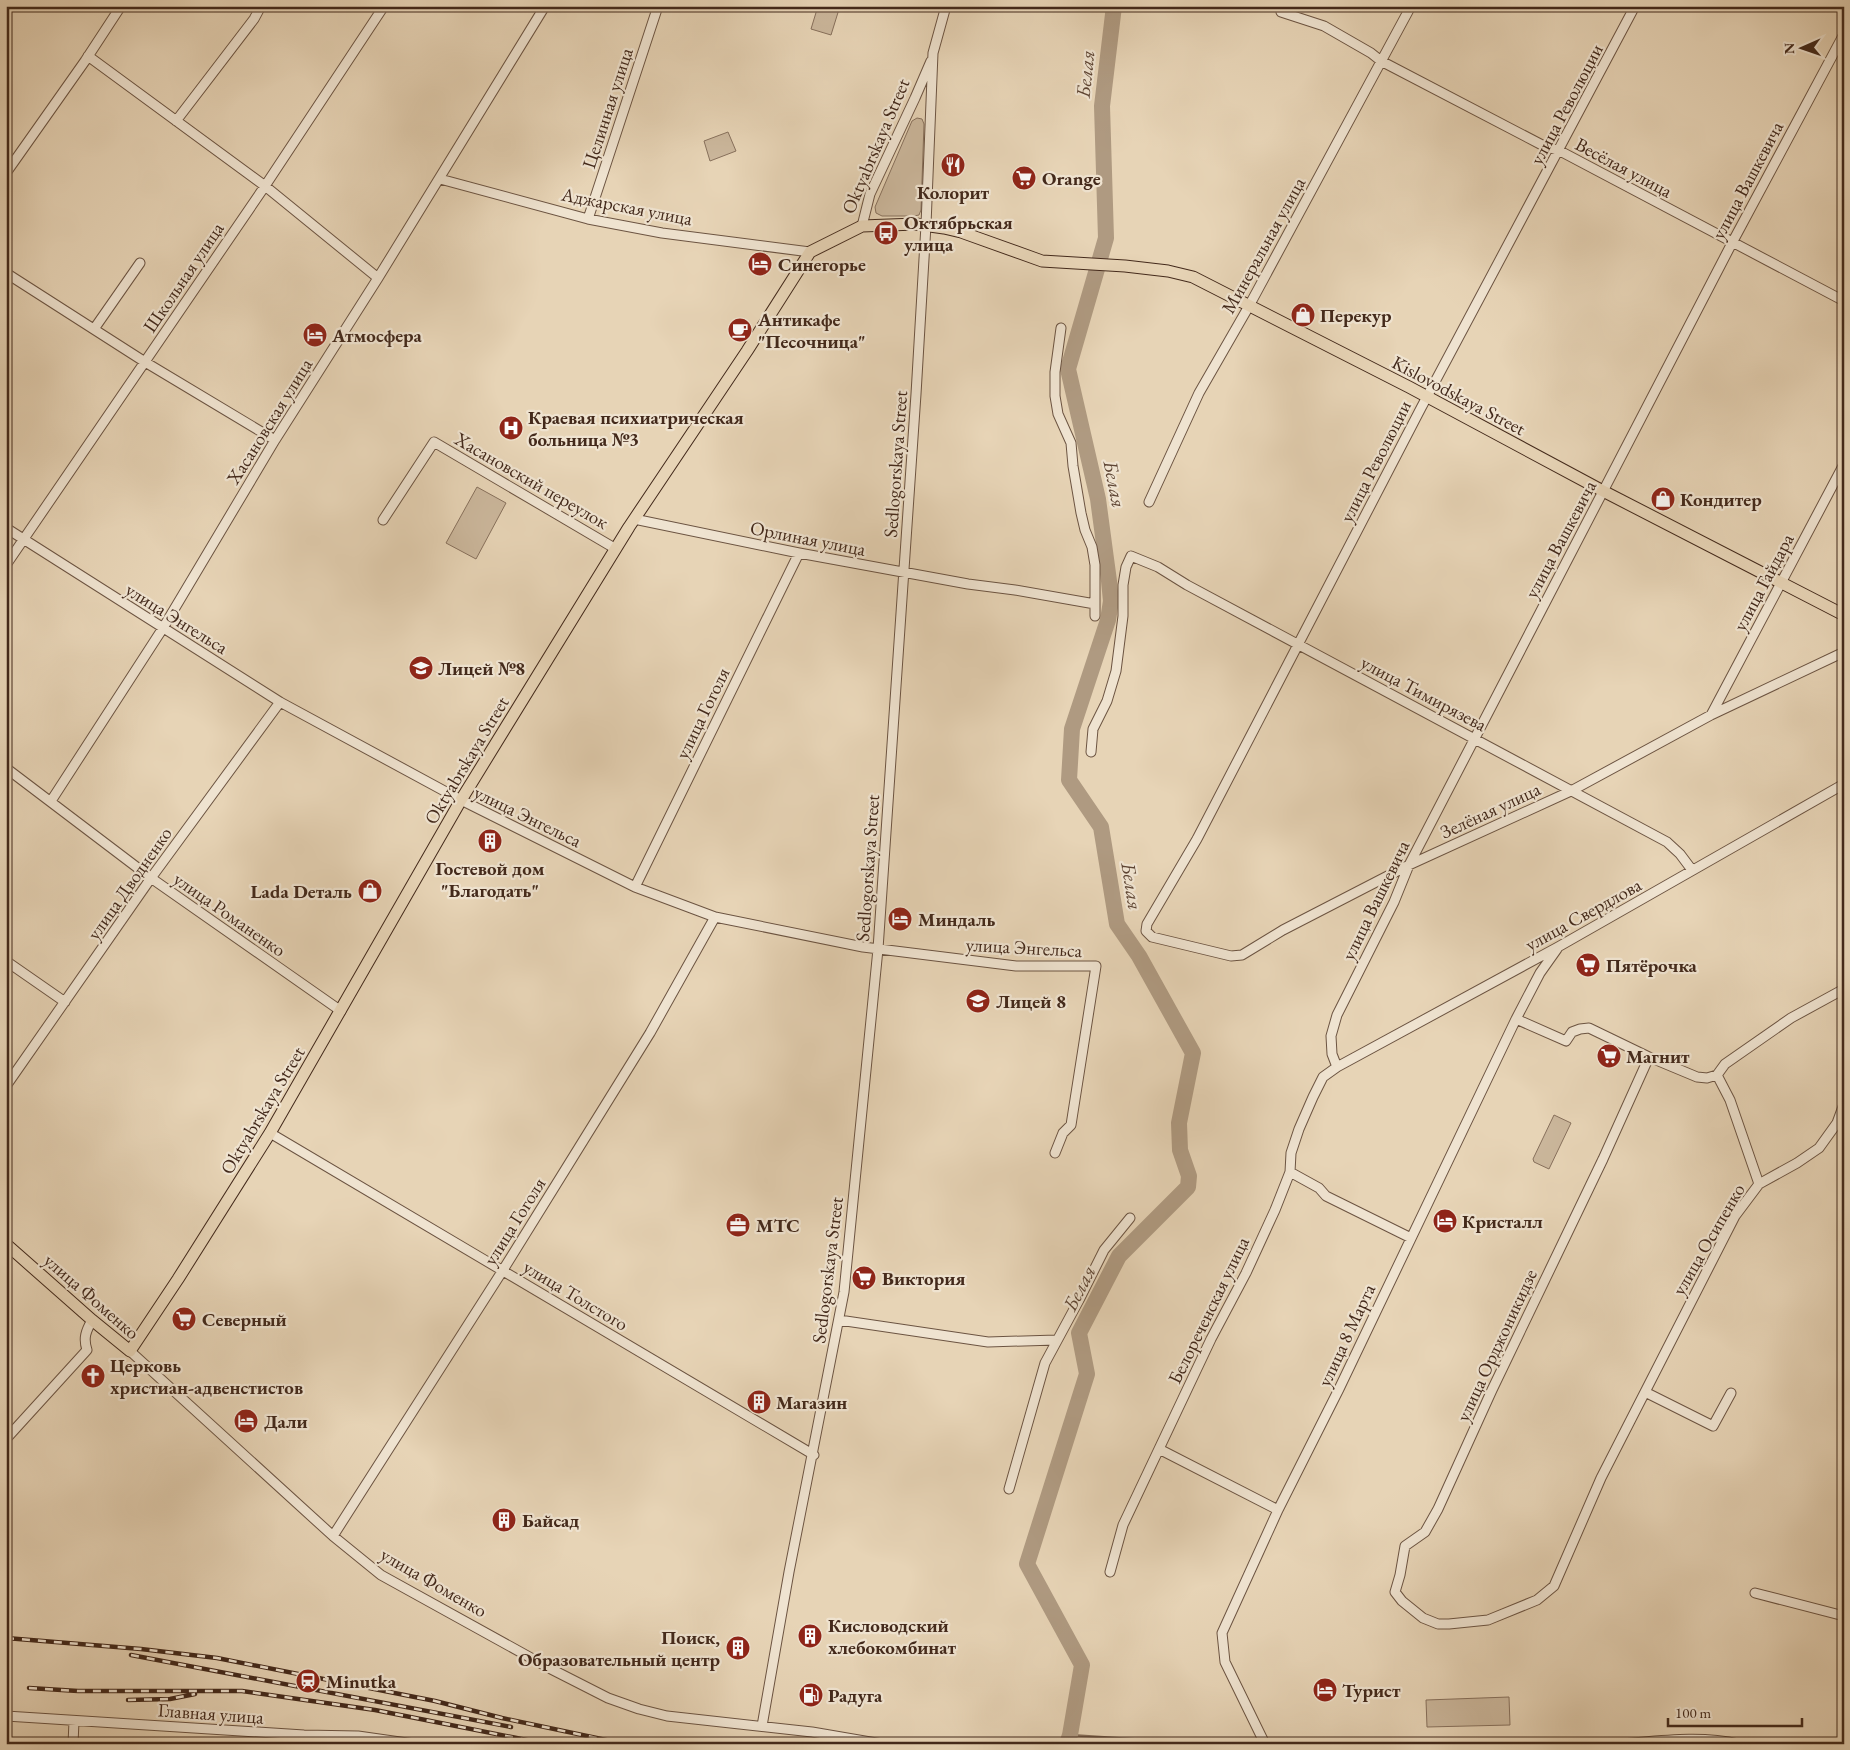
<svg xmlns="http://www.w3.org/2000/svg" width="1850" height="1750" font-family="'EB Garamond',serif">
  <rect width="100%" height="100%" fill="#e7d4b6"/>
  <filter id="stains"><feTurbulence type="fractalNoise" baseFrequency=".004" numOctaves="4"/><feColorMatrix values="0 0 0 0 .2 0 0 0 0 .09 0 0 0 0 .02 0 0 0 .5 -.17"/></filter>
  <radialGradient id="worn" r=".72"><stop offset=".6" stop-color="#630" stop-opacity="0"/><stop offset="1" stop-color="#630" stop-opacity=".3"/></radialGradient>
  <!-- green -->
  <path fill="#cbb79c" stroke="#87705c" d="M 818,6 L 840,6 L 831,35 L 811,29 Z
    M 917,118 L 922,119 L 924,124 L 921,210 L 919,215 L 914,216 L 882,216 L 876,213 L 875,207 L 912,121 Z
    M 728,132 L 736,151 L 710,161 L 704,141 Z
    M 477,487 L 506,503 L 476,559 L 446,543 Z
    M 1554,1115 L 1571,1123 L 1549,1169 L 1534,1162 L 1533,1159 Z
    M 1509,1697 L 1510,1725 L 1427,1727 L 1426,1700 Z"/>
  <g fill="none" stroke-linecap="round" stroke-linejoin="round">
    <!-- stream -->
    <path stroke="#846d58" stroke-width="2.5" d="M 1070,1735 L 1191,1743"/>
    <!-- river -->
    <path stroke="#af9a81" stroke-width="16" d="M 1067,1744 L 1070,1735 L 1082,1665 L 1027,1564 L 1087,1374 L 1079,1333 L 1119,1256 L 1188,1187 L 1189,1176 L 1180,1150 L 1179,1123 L 1193,1053 L 1139,956 L 1117,924 L 1101,827 L 1069,780 L 1072,729 L 1108,620 L 1111,601 L 1109,581 L 1098,499 L 1068,369 L 1106,238 L 1102,106 L 1114,6"/>
    <defs>
      <path id="minor" d="M 1635,6 L 1421,408 L 1197,839 L 1147,924 L 1146,931 L 1152,937 L 1231,956 L 1242,955 L 1283,930 L 1409,865 L 1571,791 L 1711,715 L 1844,652
        M 1281,12 L 1324,26 L 1371,53 L 1381,61 L 1544,146 L 1560,151 L 1844,301
        M 88,56 L 265,186 L 378,278
        M 176,121 L 254,19 L 261,6
        M 6,173 L 85,61 L 121,6
        M 440,179 L 588,219 L 662,233 L 810,252
        M 588,219 L 658,6
        M 862,226 L 870,194 L 915,98 L 931,61
        M 6,273 L 145,362 L 275,440
        M 1061,328 L 1055,372 L 1055,396 L 1058,414 L 1071,443 L 1073,466 L 1081,513 L 1085,530 L 1092,547 L 1095,565 L 1095,616
        M 94,329 L 140,263
        M 1149,502 L 1199,393 L 1249,306 L 1411,6
        M 634,519 L 799,553 L 968,584 L 1015,590 L 1095,604
        M 383,520 L 434,442 L 616,549
        M 6,528 L 280,702 L 461,800 L 635,887 L 715,917 L 863,947 L 1016,966 L 1096,966 L 1071,1125 L 1063,1133 L 1055,1153
        M 6,565 L 265,186 L 384,6
        M 1711,715 L 1844,464
        M 1091,752 L 1093,729 L 1107,701 L 1116,671 L 1123,616 L 1123,585 L 1126,567 L 1131,556 L 1158,567 L 1187,585 L 1667,842 L 1680,854 L 1692,870
        M 6,768 L 151,878 L 341,1011
        M 51,801 L 163,628 L 275,440 L 378,278 L 545,6
        M 635,887 L 799,553
        M 6,961 L 65,1002
        M 1516,1019 L 1566,1041 L 1572,1032 L 1580,1029 L 1589,1028 L 1649,1057 L 1697,1077 L 1707,1078 L 1717,1075 L 1730,1100 L 1759,1184
        M 1649,1057 L 1603,1159 L 1492,1390 L 1438,1509 L 1425,1532 L 1405,1546 L 1400,1575 L 1395,1592 L 1402,1601 L 1423,1618 L 1438,1624 L 1449,1624 L 1488,1620 L 1537,1600 L 1554,1586 L 1601,1478 L 1735,1216 L 1759,1184 L 1797,1163 L 1819,1148 L 1837,1123 L 1844,1104
        M 1337,1067 L 1332,1054 L 1331,1036 L 1337,1015 L 1394,902 L 1409,865 L 1732,243 L 1844,34
        M 1717,1075 L 1725,1064 L 1791,1018 L 1844,989
        M 6,1086 L 151,878 L 280,702
        M 270,1133 L 814,1455
        M 1290,1172 L 1319,1188 L 1326,1196 L 1411,1238
        M 839,1320 L 988,1342 L 1056,1340
        M 130,1351 L 333,1536 L 381,1575 L 551,1669 L 608,1698 L 639,1709 L 667,1716 L 812,1732 L 882,1744
        M 1645,1392 L 1713,1426 L 1731,1393
        M 6,1439 L 87,1350 C 83,1338 86,1331 92,1320
        M 1159,1449 L 1278,1510
        M 1009,1489 L 1045,1363 L 1079,1300 L 1104,1250 L 1130,1218
        M 333,1536 L 503,1270 L 650,1033 L 715,917
        M 1110,1572 L 1123,1525 L 1211,1339 L 1246,1273 L 1275,1210 L 1290,1172 L 1291,1153 L 1299,1129 L 1313,1097 L 1323,1077 L 1337,1067 L 1558,947 L 1844,784
        M 1755,1593 L 1844,1616
        M 6,1716 L 304,1735 L 358,1736 L 414,1744
        M 762,1726 L 789,1572 L 844,1292 L 878,949 L 916,394 L 926,225 L 933,53 L 946,6
        M 73,1744 L 74,1721
        M 1265,1744 L 1225,1662 L 1222,1633 L 1278,1510 L 1339,1389 L 1516,1019 L 1540,973 L 1557,949
        M 1620,1744 C 1659,1741 1700,1735 1739,1744"/>
      <path id="major" d="M 6,1244 L 92,1320 L 130,1351 L 178,1279 L 270,1133 L 461,800 L 629,527 L 747,351 L 810,252 L 862,226 L 916,224 L 944,228 L 961,232 L 1042,261 L 1125,266 L 1168,271 L 1193,277 L 1409,387 L 1603,491 L 1844,615"/>
    </defs>
    <!-- minor casing -->
    <use href="#minor" stroke="#6c5442" stroke-width="11"/>
    <!-- major casing -->
    <use href="#major" stroke="#43291b" stroke-width="13"/>
    <!-- minor -->
    <use href="#minor" stroke="#efe3d0" stroke-width="9"/>
    <!-- major -->
    <use href="#major" stroke="#e7d4b6" stroke-width="11"/>
    <defs>
      <path id="rail" d="M 6,1638 L 141,1649 L 217,1658 L 435,1701 L 502,1718 L 625,1744
        M 131,1655 L 511,1727
        M 29,1688 L 78,1691 L 242,1691 L 375,1710 L 547,1744
        M 128,1700 L 170,1699 L 195,1694"/>
    </defs>
    <!-- rail casing -->
    <use href="#rail" stroke="#43291b" stroke-width="4.5"/>
    <!-- rail -->
    <use href="#rail" stroke="#efe3d0" stroke-width="2.5" stroke-dasharray="8" stroke-linecap="butt"/>
  </g>
  <!-- icons -->
  <defs>
    <symbol id="restaurant-disc" viewBox="-11 -11 22 22"><circle r="9.5" fill="#8f2418" stroke="#efe3d0"/><path d="M-5-6h1v4h1v-4h1v4h1v-4h1v5L-1.5 .5V6h-2V.5L-5-1ZM5-6V6H3V1.5H1.5Q1.5-4 5-6Z" fill="#fff"/></symbol>
    <symbol id="supermarket-disc" viewBox="-11 -11 22 22"><circle r="9.5" fill="#8f2418" stroke="#efe3d0"/><path d="M-6-5.5h2.5l.6 2H6L4.5 2H-2.5L-4.4-4H-6ZM-1.5 3.2a1.3 1.3 0 1 0 .1 0ZM3 3.2a1.3 1.3 0 1 0 .1 0Z" fill="#fff"/></symbol>
    <symbol id="bus-disc" viewBox="-11 -11 22 22"><circle r="9.5" fill="#8f2418" stroke="#efe3d0"/><path d="M-5-6H5V4H4V6H2V4H-2V6H-4V4H-5ZM-3.5-4V0h7V-4ZM-3.5 1.2v1.5H-2V1.2ZM2 1.2v1.5H3.5V1.2Z" fill="#fff"/></symbol>
    <symbol id="hotel-disc" viewBox="-11 -11 22 22"><circle r="9.5" fill="#8f2418" stroke="#efe3d0"/><path d="M-6-4.5h1.5V1H6V5H4.5V3h-9V5H-6ZM-4 0a1.8 1.8 0 1 1 3.6 0ZM.5 0V-2.5h3Q6-2.5 6 0Z" fill="#fff"/></symbol>
    <symbol id="shop-disc" viewBox="-11 -11 22 22"><circle r="9.5" fill="#8f2418" stroke="#efe3d0"/><path d="M-5-2.5h2.3a2.7 3.5 0 0 1 5.4 0H5L5.5 6h-11ZM-1.5-2.5h3a1.5 2.3 0 0 0-3 0Z" fill="#fff"/></symbol>
    <symbol id="cafe-disc" viewBox="-11 -11 22 22"><circle r="9.5" fill="#8f2418" stroke="#efe3d0"/><path d="M-5.5-4.5H6V0H3Q3 3.5 0 3.5H-2.5Q-5.5 3.5-5.5 0ZM3-3.2v2h1.7v-2ZM-6 4.5H4V6H-6Z" fill="#fff"/></symbol>
    <symbol id="hospital-disc" viewBox="-11 -11 22 22"><circle r="9.5" fill="#8f2418" stroke="#efe3d0"/><path d="M-5-5h3v3.5h4V-5h3V5h-3V1.5h-4V5h-3Z" fill="#fff"/></symbol>
    <symbol id="school-disc" viewBox="-11 -11 22 22"><circle r="9.5" fill="#8f2418" stroke="#efe3d0"/><path d="M0-5L7-2L0 1L-7-2ZM-4 1L0 2.5L4 1V4Q0 6-4 4Z" fill="#fff"/></symbol>
    <symbol id="building-disc" viewBox="-11 -11 22 22"><circle r="9.5" fill="#8f2418" stroke="#efe3d0"/><path d="M-4-6H4V6H1V3H-1V6H-4ZM-2.5-4.3h1.7v1.8h-1.7ZM.8-4.3h1.7v1.8H.8ZM-2.5-1h1.7V.8h-1.7ZM.8-1h1.7V.8H.8Z" fill="#fff"/></symbol>
    <symbol id="office-disc" viewBox="-11 -11 22 22"><circle r="9.5" fill="#8f2418" stroke="#efe3d0"/><path d="M-6-3h4V-5.5h4V-3h4V5H-6ZM-1-4.5V-3h2v-1.5ZM-6 0V1H6V0Z" fill="#fff"/></symbol>
    <symbol id="church-disc" viewBox="-11 -11 22 22"><circle r="9.5" fill="#8f2418" stroke="#efe3d0"/><path d="M-1.2-6h2.4v3.5h3.3v2.4h-3.3V6h-2.4V-.1h-3.3v-2.4h3.3Z" fill="#fff"/></symbol>
    <symbol id="station-disc" viewBox="-11 -11 22 22"><circle r="9.5" fill="#8f2418" stroke="#efe3d0"/><path d="M-3-6H3Q5-6 5-4V2Q5 4 3 4L4.5 6H3L1.5 4h-3L-3 6H-4.5L-3 4Q-5 4-5 2V-4Q-5-6-3-6ZM-3.5-4v3h7v-3ZM-3.5 1v1.5H-2V1ZM2 1v1.5H3.5V1Z" fill="#fff"/></symbol>
    <symbol id="fuel-disc" viewBox="-11 -11 22 22"><circle r="9.5" fill="#8f2418" stroke="#efe3d0"/><path d="M-5.5-6h7V0h2V4h1.3V-2.5L3-4.5l.8-.8L6-3V5H2.5V1h-1V6h-7ZM-4.2-4.7v3.2H.2V-4.7Z" fill="#fff"/></symbol>
  </defs>
  <g fill-rule="evenodd">
    <use href="#restaurant-disc" x="939" y="151" width="28" height="28"/>
    <use href="#supermarket-disc" x="1010" y="164" width="28" height="28"/>
    <use href="#bus-disc" x="872" y="219" width="28" height="28"/>
    <use href="#hotel-disc" x="746" y="250" width="28" height="28"/>
    <use href="#shop-disc" x="1289" y="301" width="28" height="28"/>
    <use href="#cafe-disc" x="726" y="316" width="28" height="28"/>
    <use href="#hotel-disc" x="301" y="321" width="28" height="28"/>
    <use href="#hospital-disc" x="497" y="414" width="28" height="28"/>
    <use href="#shop-disc" x="1649" y="485" width="28" height="28"/>
    <use href="#school-disc" x="407" y="654" width="28" height="28"/>
    <use href="#building-disc" x="476" y="827" width="28" height="28"/>
    <use href="#shop-disc" x="356" y="877" width="28" height="28"/>
    <use href="#hotel-disc" x="886" y="905" width="28" height="28"/>
    <use href="#supermarket-disc" x="1574" y="951" width="28" height="28"/>
    <use href="#school-disc" x="964" y="987" width="28" height="28"/>
    <use href="#supermarket-disc" x="1595" y="1042" width="28" height="28"/>
    <use href="#hotel-disc" x="1431" y="1207" width="28" height="28"/>
    <use href="#office-disc" x="724" y="1211" width="28" height="28"/>
    <use href="#supermarket-disc" x="850" y="1264" width="28" height="28"/>
    <use href="#supermarket-disc" x="170" y="1305" width="28" height="28"/>
    <use href="#church-disc" x="79" y="1362" width="28" height="28"/>
    <use href="#building-disc" x="745" y="1388" width="28" height="28"/>
    <use href="#hotel-disc" x="232" y="1407" width="28" height="28"/>
    <use href="#building-disc" x="490" y="1506" width="28" height="28"/>
    <use href="#building-disc" x="796" y="1622" width="28" height="28"/>
    <use href="#building-disc" x="724" y="1634" width="28" height="28"/>
    <use href="#station-disc" x="294" y="1667" width="28" height="28"/>
    <use href="#hotel-disc" x="1311" y="1676" width="28" height="28"/>
    <use href="#fuel-disc" x="797" y="1681" width="28" height="28"/>
  </g>
  <g text-anchor="middle" stroke-width="4.5" stroke-linejoin="round" paint-order="stroke">
    <!-- street labels -->
    <g font-size="19" fill="#43291b" stroke="#efe3d0">
      <text transform="translate(1566 104) rotate(-62)" y="7">улица Революции</text>
      <text transform="translate(607 108) rotate(-72)" y="7">Целинная улица</text>
      <text transform="translate(875 146) rotate(-67)" y="7">Oktyabrskaya Street</text>
      <text transform="translate(1624 167) rotate(28)" y="7">Весёлая улица</text>
      <text transform="translate(1747 180) rotate(-62)" y="7">улица Вашкевича</text>
      <text transform="translate(627 206) rotate(11)" y="7">Аджарская улица</text>
      <text transform="translate(1263 245) rotate(-61)" y="7">Минеральная улица</text>
      <text transform="translate(183 277) rotate(-56)" y="7">Школьная улица</text>
      <text transform="translate(1459 395) rotate(28)" y="7">Kislovodskaya Street</text>
      <text transform="translate(269 421) rotate(-58)" y="7">Хасановская улица</text>
      <text transform="translate(1375 461) rotate(-63)" y="7">улица Революции</text>
      <text transform="translate(895 464) rotate(-86)" y="7">Sedlogorskaya Street</text>
      <text transform="translate(532 480) rotate(30)" y="7">Хасановский переулок</text>
      <text transform="translate(808 538) rotate(11)" y="7">Орлиная улица</text>
      <text transform="translate(1560 539) rotate(-62)" y="7">улица Вашкевича</text>
      <text transform="translate(1763 582) rotate(-62)" y="7">улица Гайдара</text>
      <text transform="translate(177 618) rotate(32)" y="7">улица Энгельса</text>
      <text transform="translate(1424 693) rotate(28)" y="7">улица Тимирязева</text>
      <text transform="translate(702 713) rotate(-64)" y="7">улица Гоголя</text>
      <text transform="translate(466 760) rotate(-59)" y="7">Oktyabrskaya Street</text>
      <text transform="translate(1490 810) rotate(-25)" y="7">Зелёная улица</text>
      <text transform="translate(528 816) rotate(26)" y="7">улица Энгельса</text>
      <text transform="translate(867 868) rotate(-86)" y="7">Sedlogorskaya Street</text>
      <text transform="translate(129 883) rotate(-55)" y="7">улица Дводненко</text>
      <text transform="translate(1375 900) rotate(-64)" y="7">улица Вашкевича</text>
      <text transform="translate(230 914) rotate(35)" y="7">улица Романенко</text>
      <text transform="translate(1583 914) rotate(-29)" y="7">улица Свердлова</text>
      <text transform="translate(1024 947) rotate(3)" y="7">улица Энгельса</text>
      <text transform="translate(262 1110) rotate(-59)" y="7">Oktyabrskaya Street</text>
      <text transform="translate(514 1221) rotate(-58)" y="7">улица Гоголя</text>
      <text transform="translate(1708 1239) rotate(-60)" y="7">улица Осипенко</text>
      <text transform="translate(827 1270) rotate(-83)" y="7">Sedlogorskaya Street</text>
      <text transform="translate(576 1295) rotate(31)" y="7">улица Толстого</text>
      <text transform="translate(92 1296) rotate(41)" y="7">улица Фоменко</text>
      <text transform="translate(1208 1310) rotate(-64)" y="7">Белореченская улица</text>
      <text transform="translate(1346 1335) rotate(-65)" y="7">улица 8 Марта</text>
      <text transform="translate(1496 1345) rotate(-65)" y="7">улица Орджоникидзе</text>
      <text transform="translate(434 1582) rotate(30)" y="7">улица Фоменко</text>
      <text transform="translate(211 1713) rotate(4)" y="7">Главная улица</text>
    </g>
    <!-- poi labels -->
    <g font-size="19" font-weight="bold" fill="#43291b" stroke="#efe3d0" text-anchor="start">
      <text x="1042" y="185">Orange</text>
      <text x="953" y="199" text-anchor="middle">Колорит</text>
      <text x="904" y="229">Октябрьская<tspan x="904" dy="22">улица</tspan></text>
      <text x="778" y="271">Синегорье</text>
      <text x="1320" y="322">Перекур</text>
      <text x="758" y="326">Антикафе<tspan x="758" dy="22">"Песочница"</tspan></text>
      <text x="332" y="342">Атмосфера</text>
      <text x="528" y="424">Краевая психиатрическая<tspan x="528" dy="22">больница №3</tspan></text>
      <text x="1680" y="506">Кондитер</text>
      <text x="438" y="675">Лицей №8</text>
      <text x="490" y="875" text-anchor="middle">Гостевой дом<tspan x="490" dy="22">"Благодать"</tspan></text>
      <text x="352" y="898" text-anchor="end">Lada Dеталь</text>
      <text x="918" y="926">Миндаль</text>
      <text x="1606" y="972">Пятёрочка</text>
      <text x="996" y="1008">Лицей 8</text>
      <text x="1626" y="1063">Магнит</text>
      <text x="1462" y="1228">Кристалл</text>
      <text x="756" y="1232">МТС</text>
      <text x="882" y="1285">Виктория</text>
      <text x="202" y="1326">Северный</text>
      <text x="110" y="1372">Церковь<tspan x="110" dy="22">христиан-адвенстистов</tspan></text>
      <text x="776" y="1409">Магазин</text>
      <text x="264" y="1428">Дали</text>
      <text x="522" y="1527">Байсад</text>
      <text x="828" y="1632">Кисловодский<tspan x="828" dy="22">хлебокомбинат</tspan></text>
      <text x="720" y="1644" text-anchor="end">Поиск,<tspan x="720" dy="22">Образовательный центр</tspan></text>
      <text x="326" y="1688">Minutka</text>
      <text x="1342" y="1697">Турист</text>
      <text x="828" y="1702">Радуга</text>
    </g>
    <!-- water labels -->
    <g font-size="20" font-style="italic" fill="#5e4534" stroke="#efe3d0">
      <text transform="translate(1085 74) rotate(-84)" y="7">Белая</text>
      <text transform="translate(1115 484) rotate(79)" y="7">Белая</text>
      <text transform="translate(1132 886) rotate(81)" y="7">Белая</text>
      <text transform="translate(1079 1288) rotate(-63)" y="7">Белая</text>
    </g>
  </g>
  <!-- margin -->
  <rect width="1850" height="1750" fill="none" stroke="#e7d4b6" stroke-width="25"/>
  <rect x="8" y="8" width="1835" height="1735" fill="none" stroke="#43291b" stroke-width="2.5"/>
  <rect x="12" y="12" width="1825" height="1725" fill="none" stroke="#43291b"/>
  <!-- north arrow -->
  <g transform="translate(1802 48) rotate(268)" stroke="#efe3d0" stroke-width="4" paint-order="stroke">
  <path d="M0-4L9 19L0 12L-9 19Z" fill="#43291b"/>
  <text y="-8" font-size="14" font-weight="bold" text-anchor="middle" fill="#43291b">N</text>
  </g>
  <!-- scale -->
  <path d="M1668 1718v8h134v-8" fill="none" stroke="#43291b" stroke-width="2.5"/>
  <text x="1675" y="1718" font-size="15" fill="#43291b" stroke="#efe3d0" stroke-width="4" paint-order="stroke">100 m</text>
  <rect width="100%" height="100%" filter="url(#stains)"/>
  <rect width="100%" height="100%" fill="url(#worn)"/>
</svg>
